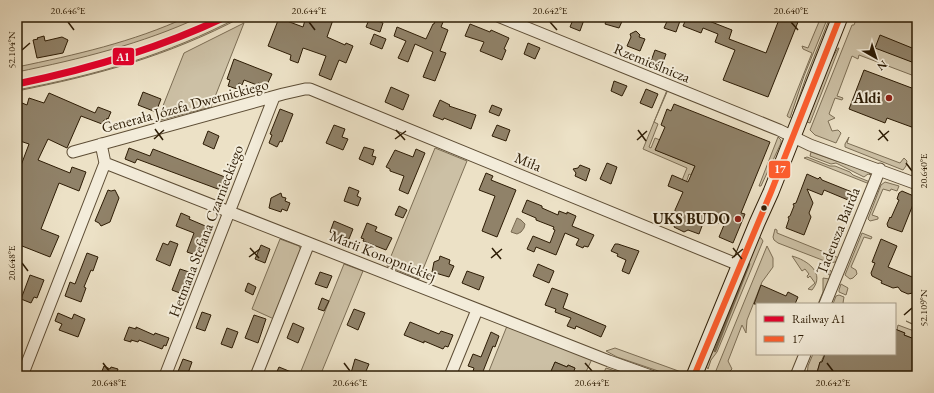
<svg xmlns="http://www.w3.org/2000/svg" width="934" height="393" font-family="'EB Garamond',serif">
  <rect width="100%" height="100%" fill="#ece1c6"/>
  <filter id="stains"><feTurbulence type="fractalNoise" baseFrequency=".005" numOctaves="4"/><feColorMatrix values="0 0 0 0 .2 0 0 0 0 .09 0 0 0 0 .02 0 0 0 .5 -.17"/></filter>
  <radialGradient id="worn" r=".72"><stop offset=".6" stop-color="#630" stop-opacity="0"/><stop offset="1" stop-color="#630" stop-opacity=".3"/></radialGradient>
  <!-- green -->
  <path fill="#ccc0a5" stroke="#7c6e55" d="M 187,17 L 200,17 C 142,44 80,59 17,72 L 17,67 C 75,55 133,42 187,17 Z
    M 239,17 L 242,17 C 168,56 98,75 17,91 L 17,90 C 96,75 167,55 239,17 Z
    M 821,17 L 828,17 L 804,76 L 790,118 L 787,116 L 812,53 L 803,49 L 802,46 L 808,48 Z
    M 830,17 L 832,17 L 792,118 L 806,77 Z
    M 855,17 L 917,17 L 917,77 L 859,55 L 858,59 L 852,56 L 837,96 L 843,98 L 842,100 L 835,98 L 829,114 L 835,118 L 828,121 L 832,131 L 838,130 L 841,133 L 836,143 L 815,135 L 810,130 L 852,25 L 854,25 L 856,20 L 854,20 Z
    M 244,23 L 211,107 L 157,121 L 184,53 Z
    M 838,48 L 839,48 L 810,123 L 807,122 L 830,62 Z
    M 667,90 L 667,92 L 654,122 L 658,124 L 649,147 L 651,148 L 655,138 L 660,140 L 656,150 L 695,166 L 691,175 L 689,174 L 685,186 L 729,211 L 678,190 L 687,168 L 643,149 Z
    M 778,137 L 781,140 L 781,143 L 761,186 L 759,186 Z
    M 849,137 L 847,143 L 900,163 L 904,158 L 907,161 L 906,166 L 903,170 L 845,147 L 845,144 Z
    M 435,148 L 467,161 L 419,279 L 387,266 Z
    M 811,152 L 836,161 L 866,170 L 871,175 L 868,174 L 864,177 L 836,163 L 831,164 L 810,156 Z
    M 807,157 L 830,166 L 835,166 L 850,172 L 853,175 L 870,182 L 869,183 L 867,183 L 804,158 Z
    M 885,182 L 899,186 L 897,191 L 891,189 L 890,191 L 883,189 L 872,215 L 878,217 L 878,219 L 870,221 L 868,219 L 881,185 Z
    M 775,229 L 777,230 L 777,233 L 839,258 L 835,262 L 830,263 L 778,243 L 774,240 L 773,237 Z
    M 862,233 L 872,237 L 871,239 L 864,237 L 851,267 L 856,270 L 857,274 L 853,278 L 850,279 L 845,275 Z
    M 759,237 L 761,238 L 763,241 L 717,352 L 711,360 L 708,369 L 706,366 Z
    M 280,239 L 299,246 L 302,252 L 274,319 L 252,309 Z
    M 767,246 L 773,258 L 773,267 L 762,282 L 747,320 L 746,333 L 742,325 L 730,356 L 728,361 L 732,369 L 726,375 L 715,373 Z
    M 792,256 C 807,260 826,273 812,290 L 808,289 L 815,283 L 810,276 L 808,278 L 807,276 L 809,274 L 805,269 L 802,271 Z
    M 344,264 L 363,271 L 320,376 L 299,376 Z
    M 830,270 L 833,274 L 820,304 L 818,304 L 823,292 L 823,278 L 829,279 L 830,275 L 828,274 L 826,271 Z
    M 841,284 L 848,288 L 846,295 L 839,292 L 839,290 Z
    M 839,295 L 844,297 L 843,303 L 846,304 L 833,304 L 836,296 Z
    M 906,321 L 917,326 L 917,340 L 904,335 L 904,333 L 897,330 L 898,325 L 914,331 L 916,326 Z
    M 507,326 L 592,359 L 584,376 L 572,376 L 575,368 L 568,365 L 567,367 L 555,362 L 549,376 L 487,376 Z
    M 615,348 L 684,373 L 682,376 L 673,376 L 617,357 L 606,351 Z
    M 813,354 L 824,355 L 821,362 L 820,362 L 816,376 L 807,376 L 808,366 Z
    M 606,368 L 631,376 L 602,376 Z"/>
  <!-- water -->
  <path fill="#ab9e84" stroke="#796a51" d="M 517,218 L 521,220 L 525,224 L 524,228 L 521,232 L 517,234 L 511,232 Z"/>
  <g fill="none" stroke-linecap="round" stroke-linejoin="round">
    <!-- stream -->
    <path stroke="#796a51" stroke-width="2.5" d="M 715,351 L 749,264"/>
  </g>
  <!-- building -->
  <path fill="#908269" stroke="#2d1c05" d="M 306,17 L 334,17 L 327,37 L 345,45 L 346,43 L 353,46 L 346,63 L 339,60 L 331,80 L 319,75 L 326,56 L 303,48 L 298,63 L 290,60 L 291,55 L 268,46 L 279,18 L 303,27 Z
    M 370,17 L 380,17 L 378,21 L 383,23 L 380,32 L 366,27 Z
    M 437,17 L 445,17 L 441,27 L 448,30 L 440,51 L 446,53 L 435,81 L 423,77 L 433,52 L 415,44 L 408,62 L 398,58 L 406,41 L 394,36 L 397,27 L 426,39 L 433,24 L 434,24 Z
    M 574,17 L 585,17 L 580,31 L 570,27 Z
    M 608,17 L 624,17 L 619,28 L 605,24 Z
    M 669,17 L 680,21 L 676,32 L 664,28 Z
    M 687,17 L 705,17 L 704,18 L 709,21 L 732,30 L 729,39 L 766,53 L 780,17 L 787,17 L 798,22 L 768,97 L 723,80 L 735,50 L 715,42 L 718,34 L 703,28 L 701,33 L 683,26 Z
    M 470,24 L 490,32 L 491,30 L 509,38 L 504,49 L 506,50 L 502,60 L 480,51 L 484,42 L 465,36 Z
    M 636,31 L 640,35 L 639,37 L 645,39 L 640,51 L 627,46 L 631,37 L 630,34 Z
    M 374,34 L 386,39 L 382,49 L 370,44 Z
    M 880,35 L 917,50 L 917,64 L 875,48 Z
    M 44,36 L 45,41 L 62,37 L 68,40 L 63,53 L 37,58 L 33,40 L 38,39 L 37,38 Z
    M 528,43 L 540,48 L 535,59 L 524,54 Z
    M 655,50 L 666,54 L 662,65 L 651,61 Z
    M 234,59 L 272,74 L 266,87 L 258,83 L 257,85 L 244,80 L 242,85 L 239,83 L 237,89 L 228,86 L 230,80 L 227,79 Z
    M 864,70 L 917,90 L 917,129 L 887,118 L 885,123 L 849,109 Z
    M 614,81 L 627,86 L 622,96 L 611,91 Z
    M 391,87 L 409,95 L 403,110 L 385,102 Z
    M 646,89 L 658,94 L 652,108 L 640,103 Z
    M 143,92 L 161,99 L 156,112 L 138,105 Z
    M 49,93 L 95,113 L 98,107 L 111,112 L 108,119 L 107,118 L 106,121 L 104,120 L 102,124 L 81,116 L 67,148 L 48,139 L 38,160 L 70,173 L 72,167 L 86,172 L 79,191 L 59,183 L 41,229 L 59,236 L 50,257 L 17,244 L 17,176 L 29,144 L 17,140 L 17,101 L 27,105 L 29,98 L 44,103 Z
    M 440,100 L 450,105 L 449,106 L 476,115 L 471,129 L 444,118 L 443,120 L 433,116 Z
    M 674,104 L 770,142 L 741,213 L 745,214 L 733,243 L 719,237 L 724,225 L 705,218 L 699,234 L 688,230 L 684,232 L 674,227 L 677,218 L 675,214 L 675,210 L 683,192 L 668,186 L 672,175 L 688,182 L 695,166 L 655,150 L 665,127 L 661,125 L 667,109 L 671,111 Z
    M 492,105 L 502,109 L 499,116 L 489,112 Z
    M 280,109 L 293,114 L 282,142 L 280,141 L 277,147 L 269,143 L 272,135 L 270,134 Z
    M 334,125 L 345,129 L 342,137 L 348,139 L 343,150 L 326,143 Z
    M 497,125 L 510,130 L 506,141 L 492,136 Z
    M 208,131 L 219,136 L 214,149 L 203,144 Z
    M 364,147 L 374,150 L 372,156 L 376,157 L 373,165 L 359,159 Z
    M 129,148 L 150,156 L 153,149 L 230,179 L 226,192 L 137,159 L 135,163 L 125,159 Z
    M 416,149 L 425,153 L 408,194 L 399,190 L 404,176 L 390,171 L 390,169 L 386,167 L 395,150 L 413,157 Z
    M 607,163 L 617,167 L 611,184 L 600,179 Z
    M 580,165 L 590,169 L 586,181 L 575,176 L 576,173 L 573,169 L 578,168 Z
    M 486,173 L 493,176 L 491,180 L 516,190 L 497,237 L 482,231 L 495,196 L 479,190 Z
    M 807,174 L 818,179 L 820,177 L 822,180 L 852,192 L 848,200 L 824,190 L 822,195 L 807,189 L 813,203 L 809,213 L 811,217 L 804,235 L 786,228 L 789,219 L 788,217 L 790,216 L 794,206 L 793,204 L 796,203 Z
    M 349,187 L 359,191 L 357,196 L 361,198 L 358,206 L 344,201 Z
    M 108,190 L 111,191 L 115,190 L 119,198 L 110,222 L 101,226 L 99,223 L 95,221 Z
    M 902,191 L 916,197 L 902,232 L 888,227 L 887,224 L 890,217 L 891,218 L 899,200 L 897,199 L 899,193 Z
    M 281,193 L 282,197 L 286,198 L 285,201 L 290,203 L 287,211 L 282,209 L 281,212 L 269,208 L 271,198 Z
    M 527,200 L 542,206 L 542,208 L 558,215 L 559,211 L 567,214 L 567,212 L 576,216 L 572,226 L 594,235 L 588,247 L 584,246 L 583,248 L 576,245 L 579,239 L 565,233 L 556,255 L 536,247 L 534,252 L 527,249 L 533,236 L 550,243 L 555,230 L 553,229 L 554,227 L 536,220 L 536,218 L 522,212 Z
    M 399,206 L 407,210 L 403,218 L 395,215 Z
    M 181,213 L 190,217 L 189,219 L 210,228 L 199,256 L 187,252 L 194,233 L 176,226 Z
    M 334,221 L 353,229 L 349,239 L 330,232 Z
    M 367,223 L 377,227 L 375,231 L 392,238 L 386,250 L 363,241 L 364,239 L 361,238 Z
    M 881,239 L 897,246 L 888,267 L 917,279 L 917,292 L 908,294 L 901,291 L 898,287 L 893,288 L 881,283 L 882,281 L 872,276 L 871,273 L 875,263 L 872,262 Z
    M 170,241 L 178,244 L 170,266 L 156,260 L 163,243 L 168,245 Z
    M 615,244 L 618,244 L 639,251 L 629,274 L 622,271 L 626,260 L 617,256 L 618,254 L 611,251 Z
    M 261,245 L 270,249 L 265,263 L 255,259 Z
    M 87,253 L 98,257 L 93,271 L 91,270 L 84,287 L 86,288 L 81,302 L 65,296 L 70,282 L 75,284 Z
    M 440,256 L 450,260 L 449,264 L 454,266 L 449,277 L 432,272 L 434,262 L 439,260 Z
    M 538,264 L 554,271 L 549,283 L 533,276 Z
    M 180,269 L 189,272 L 187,277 L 190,278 L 187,286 L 188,287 L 185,295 L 172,290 Z
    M 467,271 L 484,277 L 479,290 L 462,283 Z
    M 320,272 L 332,276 L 327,288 L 315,284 Z
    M 30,275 L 44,280 L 37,298 L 34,297 L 31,303 L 21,299 Z
    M 248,283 L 256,287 L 253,295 L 245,291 Z
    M 761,285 L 786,296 L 788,292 L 798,297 L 795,304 L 754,304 Z
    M 552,288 L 568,294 L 563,308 L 606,326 L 601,337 L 576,326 L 575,329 L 567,326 L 571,318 L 555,312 L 556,309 L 545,305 Z
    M 322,298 L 329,301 L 324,311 L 318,309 Z
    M 354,309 L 365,313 L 358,330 L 347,325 Z
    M 202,312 L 211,315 L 205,331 L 196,328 Z
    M 58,313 L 72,319 L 74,314 L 85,319 L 78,337 L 59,330 L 62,324 L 55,321 Z
    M 254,315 L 266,319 L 258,343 L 245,338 Z
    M 410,322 L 439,334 L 441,331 L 453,335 L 448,347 L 445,346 L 443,349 L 424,341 L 424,343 L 404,335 Z
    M 293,323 L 304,328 L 298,343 L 287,338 Z
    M 129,327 L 136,329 L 136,327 L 154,335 L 155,333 L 169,338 L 166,346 L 164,345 L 162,349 L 139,340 L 138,342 L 131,340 L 131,342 L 124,340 Z
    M 227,328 L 238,332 L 232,348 L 221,344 Z
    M 895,329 L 905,333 L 904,335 L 917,340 L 917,368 L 914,376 L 816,376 L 820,362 L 822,362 L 825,354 L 895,354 Z
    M 491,332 L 499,336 L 495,347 L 493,346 L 482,374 L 473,371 L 474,368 L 468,366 L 473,354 L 481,357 Z
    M 183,359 L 192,362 L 187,376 L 177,374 Z
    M 355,359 L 369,364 L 364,376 L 360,376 L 351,373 Z
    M 555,362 L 567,367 L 568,365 L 575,368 L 572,376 L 549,376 Z
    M 104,366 L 110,369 L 111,367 L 118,369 L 117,372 L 127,376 L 100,376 Z
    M 279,367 L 301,376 L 275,376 Z"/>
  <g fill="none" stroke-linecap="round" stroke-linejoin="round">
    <defs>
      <path id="street" d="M 500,17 L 779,130 L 810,145 L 917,184
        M 73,152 L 283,94 L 305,89 L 310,89 L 739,265
        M 105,163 L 609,361 L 651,376
        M 825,304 L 880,169
        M 22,376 L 105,163 L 101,144
        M 165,376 L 274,97
        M 256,376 L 309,243
        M 450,376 L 477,310
        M 796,376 L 805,354"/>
      <path id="secondary" d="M 694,376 L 757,223 L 771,192 L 840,17"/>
    </defs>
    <!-- street casing -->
    <use href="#street" stroke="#5d4d35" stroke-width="13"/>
    <!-- secondary casing -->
    <use href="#secondary" stroke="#2d1c05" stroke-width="17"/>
    <!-- street -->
    <use href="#street" stroke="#f3ecda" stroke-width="11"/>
    <!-- secondary -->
    <use href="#secondary" stroke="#f3ecda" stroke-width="15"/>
    <defs>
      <path id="bus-1" d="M 694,376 L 771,192 L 840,17"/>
    </defs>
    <!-- bus-1 casing -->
    <use href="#bus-1" stroke="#f3ecda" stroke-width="9"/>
    <!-- bus-1 -->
    <use href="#bus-1" stroke="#ff5d2d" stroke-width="6"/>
    <defs>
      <path id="rail-1" d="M 17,84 C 89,69 158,49 225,17"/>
    </defs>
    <!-- rail-1 casing -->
    <use href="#rail-1" stroke="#f3ecda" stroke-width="10"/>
    <!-- rail-1 -->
    <use href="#rail-1" stroke="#e4002b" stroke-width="7"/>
  </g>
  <!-- ticks -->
  <path fill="none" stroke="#2d1c05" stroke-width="1.5" d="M 68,22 L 74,30M 309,22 L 315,30M 550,22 L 557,30M 791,22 L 798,30M 22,50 L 30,43M 155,129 L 163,140M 396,130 L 405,140M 638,130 L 646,141M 879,130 L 888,141M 154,139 L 164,130M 395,139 L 406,131M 637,140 L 647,131M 878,140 L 889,131M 906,163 L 912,171M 250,248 L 259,258M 492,248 L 501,259M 733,248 L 742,259M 249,257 L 260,249M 491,258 L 502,249M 732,258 L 743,249M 22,263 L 28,271M 904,315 L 912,308M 103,363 L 109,371M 344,363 L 350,371M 585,363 L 592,371M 827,363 L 833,371"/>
  <!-- markers -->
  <g fill="#8f2418" stroke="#f3ecda" stroke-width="1.5">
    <circle cx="889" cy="98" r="4"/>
    <circle cx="738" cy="219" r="4"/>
  </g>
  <circle fill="#2d1c05" stroke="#f3ecda" stroke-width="1.5" cx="764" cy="208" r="3.5"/>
  <g text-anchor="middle" stroke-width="4" stroke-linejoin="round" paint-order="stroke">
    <!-- street labels -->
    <g font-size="15" fill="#2d1c05" stroke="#f3ecda">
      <text transform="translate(652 63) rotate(22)" y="5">Rzemieślnicza</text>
      <text transform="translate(185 106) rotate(-15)" y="5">Generała Józefa Dwernickiego</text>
      <text transform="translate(528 162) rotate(22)" y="5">Miła</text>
      <text transform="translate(206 231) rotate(-69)" y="5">Hetmana Stefana Czarnieckiego</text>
      <text transform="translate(838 231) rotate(-68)" y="5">Tadeusza Bairda</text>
      <text transform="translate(383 256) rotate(22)" y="5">Marii Konopnickiej</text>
    </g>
    <!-- poi labels -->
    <g font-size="15" font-weight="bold" fill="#2d1c05" stroke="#f3ecda" text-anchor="end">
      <text x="881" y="103">Aldi</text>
      <text x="730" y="224">UKS BUDO</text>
    </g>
  </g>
  <g stroke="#f3ecda" stroke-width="1.5">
    <rect x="112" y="47" width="23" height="19" rx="4" fill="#e4002b"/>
    <rect x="768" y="160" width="23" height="19" rx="4" fill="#ff5d2d"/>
  </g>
  <g font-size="11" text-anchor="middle" font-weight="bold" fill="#fff">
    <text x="123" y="61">A1</text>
    <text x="780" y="173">17</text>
  </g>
  <!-- margin -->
  <rect width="934" height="393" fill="none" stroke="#ece1c6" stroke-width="44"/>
  <!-- legend -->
  <rect x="756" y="303" width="140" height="52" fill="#f3ecda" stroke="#a49985"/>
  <rect x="764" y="316" width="20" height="6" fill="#e4002b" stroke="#a49985"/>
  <text x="792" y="323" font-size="12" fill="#2d1c05">Railway A1</text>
  <rect x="764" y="336" width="20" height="6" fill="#ff5d2d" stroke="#a49985"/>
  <text x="792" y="343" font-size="12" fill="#2d1c05">17</text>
  <!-- north arrow -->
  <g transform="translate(876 58) rotate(141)" stroke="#f3ecda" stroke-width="3" paint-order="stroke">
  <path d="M0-3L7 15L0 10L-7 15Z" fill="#2d1c05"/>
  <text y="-6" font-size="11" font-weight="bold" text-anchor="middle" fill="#2d1c05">N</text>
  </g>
  <rect x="22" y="22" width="890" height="349" fill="none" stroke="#2d1c05" stroke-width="1.5"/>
  <g font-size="10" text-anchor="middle" fill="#2d1c05">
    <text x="68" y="14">20.646°E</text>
    <text x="309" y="14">20.644°E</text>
    <text x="550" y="14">20.642°E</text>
    <text x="791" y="14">20.640°E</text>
    <text transform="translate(11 50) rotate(-90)" y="4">52.104°N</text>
    <text transform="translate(923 171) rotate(-90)" y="4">20.640°E</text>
    <text transform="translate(11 263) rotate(-90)" y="4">20.648°E</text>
    <text transform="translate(923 308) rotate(-90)" y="4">52.109°N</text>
    <text x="109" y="386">20.648°E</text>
    <text x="350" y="386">20.646°E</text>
    <text x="592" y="386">20.644°E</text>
    <text x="833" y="386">20.642°E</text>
  </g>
  <rect width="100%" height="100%" filter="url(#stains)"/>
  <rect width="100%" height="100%" fill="url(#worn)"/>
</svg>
